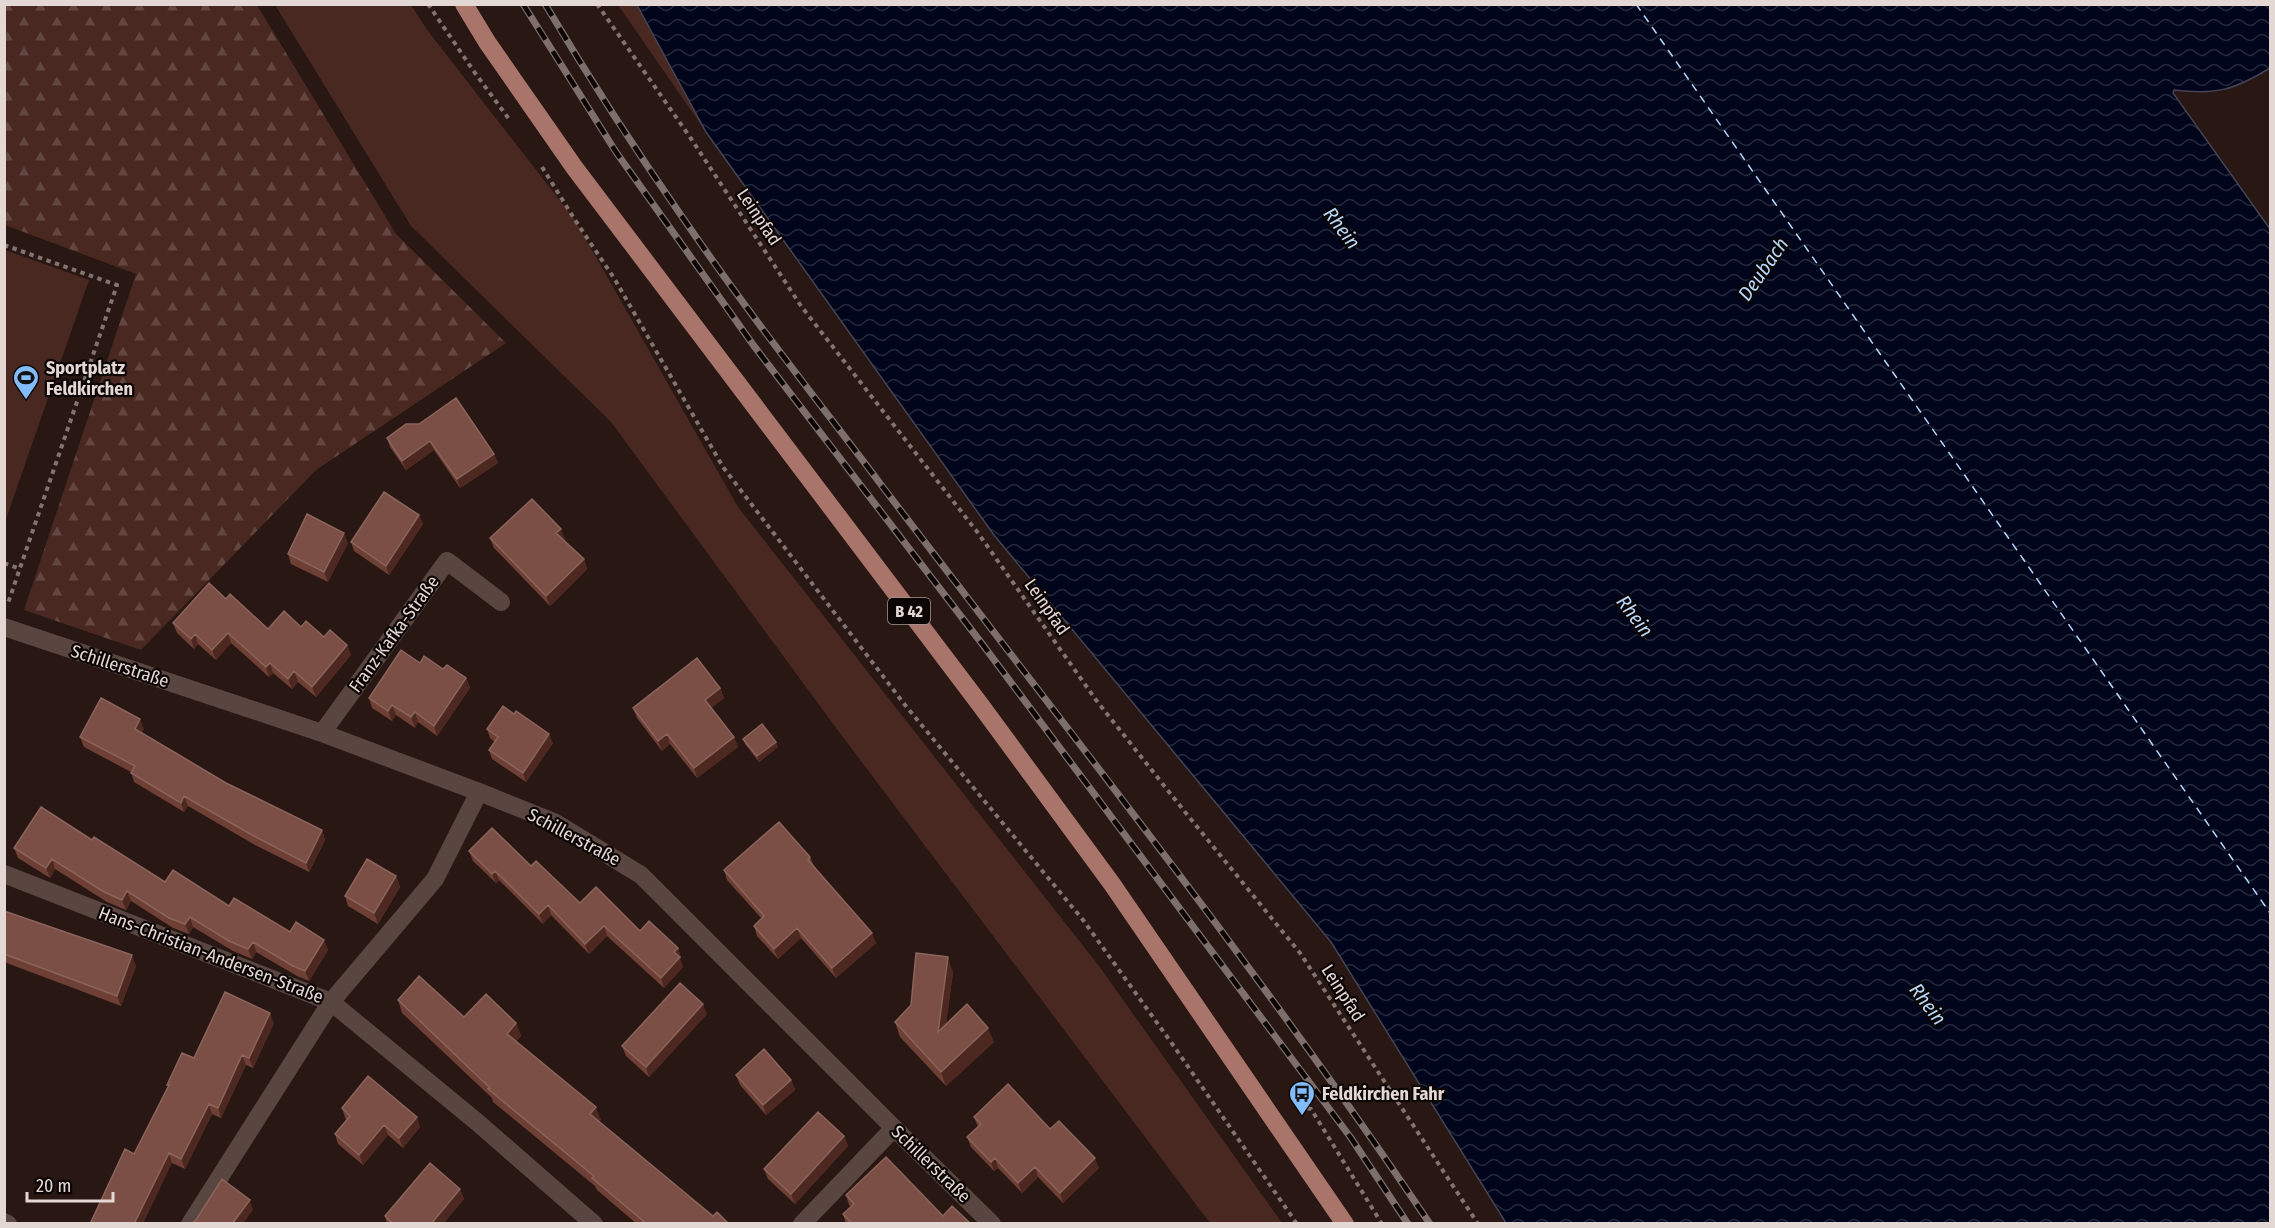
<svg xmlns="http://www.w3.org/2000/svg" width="2275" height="1228" font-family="'Fira Sans Condensed',sans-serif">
  <defs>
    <pattern id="forest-firs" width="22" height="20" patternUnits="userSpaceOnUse" patternTransform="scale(1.5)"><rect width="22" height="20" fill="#492821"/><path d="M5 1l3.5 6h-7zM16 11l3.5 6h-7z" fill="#634640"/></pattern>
    <pattern id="water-waves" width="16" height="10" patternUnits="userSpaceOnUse" patternTransform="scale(1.5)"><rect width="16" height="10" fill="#00051c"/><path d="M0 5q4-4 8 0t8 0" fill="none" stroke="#25293c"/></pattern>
  </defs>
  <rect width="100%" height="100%" fill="#281713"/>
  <!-- green -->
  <path fill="#492821" d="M 275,5 L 411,5 L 428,31 L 575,220 L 738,507 L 1099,966 L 1282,1223 L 1210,1223 L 839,732 L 611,422 L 411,226 Z
    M 618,5 L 637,5 L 706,132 Z
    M 5,250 L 89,280 L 5,522 L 4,250 Z"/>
  <!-- forest -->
  <path fill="url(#forest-firs)" d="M 4,5 L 257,5 L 396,234 L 506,343 L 316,470 L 141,650 L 24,610 L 136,274 L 5,225 Z"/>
  <!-- water -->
  <path fill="url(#water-waves)" stroke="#444454" stroke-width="1.5" d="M 637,5 L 2270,5 L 2270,68 C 2234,90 2217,95 2174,90 L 2173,93 L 2270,229 L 2270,1223 L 1506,1223 L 1331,942 L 994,535 L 706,132 Z"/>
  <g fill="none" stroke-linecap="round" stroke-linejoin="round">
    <!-- ferry -->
    <path stroke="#b7d9fe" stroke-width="1.5" stroke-dasharray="8 6" stroke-linecap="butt" d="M 1636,4 L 2270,913"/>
    <!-- path -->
    <path stroke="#81736f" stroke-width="4" stroke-dasharray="4.5 4.5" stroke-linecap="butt" d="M 428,4 L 475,73 L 509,119
      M 597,4 L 692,140 L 801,306 L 978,533 L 1096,700 L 1185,812 L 1300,953 L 1478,1224
      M 542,167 L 575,220 L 614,278 L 723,467 L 905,705 L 1083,920 L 1173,1045 L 1297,1224
      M 4,245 L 117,285 L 7,606
      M 4,563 L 20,569
      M 1299,1111 L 1306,1108 L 1311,1109 L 1382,1224"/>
    <!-- minor -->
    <path stroke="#594641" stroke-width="18" d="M 4,627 L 322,733 L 479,792 L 554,822 L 641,875 L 894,1128 L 992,1224
      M 322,733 L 447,561 L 501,602
      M 4,874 L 331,1002 L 477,1122 L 594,1224
      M 4,1222 L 8,1224
      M 190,1224 L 331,1002 L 435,879 L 479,792
      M 802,1224 L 894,1128"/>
    <!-- major -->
    <path stroke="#a9756a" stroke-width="18" d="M 464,4 L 487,42 L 574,167 L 982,707 L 1112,884 L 1345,1224"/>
    <defs>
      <path id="rail" d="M 523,4 L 616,152 L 754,346 L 983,645 L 1351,1138 L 1408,1224
        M 545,4 C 589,78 636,151 685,221 C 746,310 814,396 879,482 C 1065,727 1258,968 1430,1224"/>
    </defs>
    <!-- rail casing -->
    <use href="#rail" stroke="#7d6f6b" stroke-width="7"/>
    <!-- rail -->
    <use href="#rail" stroke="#0b0504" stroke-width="4.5" stroke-dasharray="14" stroke-linecap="butt"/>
  </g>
  <!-- wall -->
  <path fill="#6e3f34" d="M 406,424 L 494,454 L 498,463 L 460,488 L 434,450 L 406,470 L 390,447 L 387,438 Z
    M 419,515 L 423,524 L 389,575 L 354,551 L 351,542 Z
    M 490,538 L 565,539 L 563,540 L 584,559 L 587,569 L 550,606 L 494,548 Z
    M 348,543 L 328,582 L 291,564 L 288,554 Z
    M 226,599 L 268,629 L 301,627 L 347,645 L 351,655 L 316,697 L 298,682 L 292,689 L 273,673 L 269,677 L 231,643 L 216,660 L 198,644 L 194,649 L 177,633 L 173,623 Z
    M 420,663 L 443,669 L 466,678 L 470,688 L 437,736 L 418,722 L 415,728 L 396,715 L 392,721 L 372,708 L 369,698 Z
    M 720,688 L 724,698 L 711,708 L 734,737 L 738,747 L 697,778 L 670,744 L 662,751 L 637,718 L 633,708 Z
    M 144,729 L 141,733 L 226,783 L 322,830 L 325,840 L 309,872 L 255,845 L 188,806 L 184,812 L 134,782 L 131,772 L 84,747 L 80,737 Z
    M 487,729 L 553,743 L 526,782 L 492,759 L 489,750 L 495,742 L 490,738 Z
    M 743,739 L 778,747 L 759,762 L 745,744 Z
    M 92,840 L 165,882 L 229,906 L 290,932 L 324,940 L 328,950 L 309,981 L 297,976 L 256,952 L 252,959 L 233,951 L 193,927 L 189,934 L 173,928 L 131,901 L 126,910 L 107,902 L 55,869 L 50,878 L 18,858 L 14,848 Z
    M 469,851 L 531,866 L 580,903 L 640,931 L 678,948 L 681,958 L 680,959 L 683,967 L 664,988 L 607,936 L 589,954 L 551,915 L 543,924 L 499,880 L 496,883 L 473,861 Z
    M 810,857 L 814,866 L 876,943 L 836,978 L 801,938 L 778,959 L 757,936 L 754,926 L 762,919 L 727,880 L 724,870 Z
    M 396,876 L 400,887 L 378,924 L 348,906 L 345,896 Z
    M 4,911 L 136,966 L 121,1006 L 4,962 Z
    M 953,972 L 946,1024 L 994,1042 L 946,1086 L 900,1037 L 895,1022 Z
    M 398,1000 L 464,1017 L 516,1023 L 521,1036 L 516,1041 L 601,1120 L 599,1121 L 713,1216 L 729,1224 L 637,1224 L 597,1190 L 595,1186 L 493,1102 L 492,1098 L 402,1013 Z
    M 707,1014 L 649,1077 L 626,1056 L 622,1046 Z
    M 274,1023 L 253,1068 L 246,1065 L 221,1118 L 212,1114 L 185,1169 L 172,1163 L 134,1154 L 168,1087 L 167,1085 L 194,1058 Z
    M 736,1075 L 791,1080 L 795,1090 L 766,1115 L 740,1085 Z
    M 342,1108 L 420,1127 L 403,1148 L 388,1135 L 363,1165 L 338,1144 L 335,1134 L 347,1120 L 345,1118 Z
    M 974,1117 L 1050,1129 L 1099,1168 L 1063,1203 L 1038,1177 L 1022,1193 L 998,1168 L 994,1171 L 971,1147 L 967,1137 L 978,1127 Z
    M 844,1136 L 848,1146 L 795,1204 L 768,1179 L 764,1169 Z
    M 460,1189 L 464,1199 L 443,1224 L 387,1224 L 385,1216 Z
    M 846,1195 L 943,1216 L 971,1224 L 846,1224 L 843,1214 L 851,1207 L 849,1205 Z"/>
  <!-- shaded-wall -->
  <path fill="#4d2820" d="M 430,441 L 434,450 L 406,470 L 402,461 Z
    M 494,454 L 498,463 L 460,488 L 457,479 Z
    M 419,515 L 423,524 L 389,575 L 386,566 Z
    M 561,529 L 565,539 L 560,543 L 556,533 Z
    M 344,533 L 348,543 L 328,582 L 324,572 Z
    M 584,559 L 587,569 L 550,606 L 546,596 Z
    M 228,633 L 231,643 L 216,660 L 212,650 Z
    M 195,634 L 198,644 L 194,649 L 191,639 Z
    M 347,645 L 351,655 L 316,697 L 312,687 Z
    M 270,663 L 273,673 L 269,677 L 266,667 Z
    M 294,671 L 298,682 L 292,689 L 288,679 Z
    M 466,678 L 470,688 L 437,736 L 434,726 Z
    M 720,688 L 724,698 L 709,710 L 705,700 Z
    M 392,705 L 396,715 L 392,721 L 388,711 Z
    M 415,712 L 418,722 L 415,728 L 411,717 Z
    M 140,719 L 144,729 L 138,739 L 135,729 Z
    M 549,734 L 553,743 L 526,782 L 523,773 Z
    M 667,734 L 670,744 L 662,751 L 658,741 Z
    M 734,737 L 738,747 L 697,778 L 694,768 Z
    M 776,742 L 778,747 L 759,762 L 757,756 Z
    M 184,796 L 188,806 L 184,812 L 181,803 Z
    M 322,830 L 325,840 L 309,872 L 306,863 Z
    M 52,859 L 55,869 L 50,878 L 46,868 Z
    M 495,871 L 499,880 L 496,883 L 492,874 Z
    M 396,876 L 400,887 L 378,924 L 374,913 Z
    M 127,891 L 131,901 L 126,910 L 122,900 Z
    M 548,905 L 551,915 L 543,924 L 539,914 Z
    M 190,917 L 193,927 L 189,934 L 185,924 Z
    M 604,926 L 607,936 L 589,954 L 585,944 Z
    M 797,928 L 801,938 L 778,959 L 774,949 Z
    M 872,933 L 876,943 L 836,978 L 832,968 Z
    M 324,940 L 328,950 L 309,981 L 305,971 Z
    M 253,942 L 256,952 L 252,959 L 248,949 Z
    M 678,948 L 681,958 L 680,959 L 683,967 L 664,988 L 661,978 L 674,952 Z
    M 132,955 L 136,966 L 121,1006 L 117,996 Z
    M 948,957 L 953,972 L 943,1047 L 938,1032 Z
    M 703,1004 L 707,1014 L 649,1077 L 646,1067 Z
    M 270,1013 L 274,1023 L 253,1068 L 249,1058 Z
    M 516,1023 L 521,1036 L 511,1046 L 507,1034 Z
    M 988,1028 L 994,1042 L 946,1086 L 941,1072 Z
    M 242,1055 L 246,1065 L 221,1118 L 218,1108 Z
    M 791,1080 L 795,1090 L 766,1115 L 763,1105 Z
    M 209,1104 L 212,1114 L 185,1169 L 181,1159 Z
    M 596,1107 L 601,1120 L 595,1127 L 590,1114 Z
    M 417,1117 L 420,1127 L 403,1148 L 399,1138 Z
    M 384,1125 L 388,1135 L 363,1165 L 359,1155 Z
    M 844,1136 L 848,1146 L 795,1204 L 791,1194 Z
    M 169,1153 L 172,1163 L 143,1224 L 134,1224 Z
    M 995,1158 L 998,1168 L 994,1171 L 991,1162 Z
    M 1095,1158 L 1099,1168 L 1063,1203 L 1060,1193 Z
    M 1035,1167 L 1038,1177 L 1022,1193 L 1018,1183 Z
    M 460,1189 L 464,1199 L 443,1224 L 431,1224 Z
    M 250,1200 L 253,1210 L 243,1224 L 232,1224 Z"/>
  <!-- building -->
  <path fill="#7b4f45" stroke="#8b645c" stroke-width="1.5" d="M 456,398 L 494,454 L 457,479 L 430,441 L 402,461 L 387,438 L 406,424 L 419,424 Z
    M 384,492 L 419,515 L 386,566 L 351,542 Z
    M 532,499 L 561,529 L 556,533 L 584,559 L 546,596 L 490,538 Z
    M 307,514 L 344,533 L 324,572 L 288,554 Z
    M 209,583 L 226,599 L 230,594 L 268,629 L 284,611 L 301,627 L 306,621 L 324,637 L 330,630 L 347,645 L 312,687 L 294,671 L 288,679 L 270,663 L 266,667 L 228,633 L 212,650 L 195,634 L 191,639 L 173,623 Z
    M 401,650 L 420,663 L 424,656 L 443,669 L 447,665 L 466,678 L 434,726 L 415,712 L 411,717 L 392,705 L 388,711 L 369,698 Z
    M 697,658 L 720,688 L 705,700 L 734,737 L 694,768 L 667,734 L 658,741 L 633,708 Z
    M 101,698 L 140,719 L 135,729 L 179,755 L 226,783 L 322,830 L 306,863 L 252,835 L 184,796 L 181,803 L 131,773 L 135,766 L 80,737 Z
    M 503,706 L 514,714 L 516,711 L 549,734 L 523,773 L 489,750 L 498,737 L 487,729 Z
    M 762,724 L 776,742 L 757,756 L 743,739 Z
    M 41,807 L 92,840 L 94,837 L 165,882 L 173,870 L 229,906 L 234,898 L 290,932 L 296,922 L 324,940 L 305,971 L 293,966 L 253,942 L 248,949 L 229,941 L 190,917 L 185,924 L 169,918 L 127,891 L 122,900 L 104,892 L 52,859 L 46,868 L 14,848 Z
    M 779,822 L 810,857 L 808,860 L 872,933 L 832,968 L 797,928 L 774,949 L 754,926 L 764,916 L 724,870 Z
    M 492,828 L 531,866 L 536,861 L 580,903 L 596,887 L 640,931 L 649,921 L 678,948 L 674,952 L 680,957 L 661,978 L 604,926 L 585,944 L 548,905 L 539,914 L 495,871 L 492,874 L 469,851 Z
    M 367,859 L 396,876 L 374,913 L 345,896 Z
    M 4,911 L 132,955 L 117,996 L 4,954 Z
    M 916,953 L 948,957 L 938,1032 L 967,1004 L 988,1028 L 941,1072 L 895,1022 L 911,1005 Z
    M 419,976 L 464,1017 L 486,994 L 516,1023 L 507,1034 L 596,1107 L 590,1114 L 713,1216 L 717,1212 L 729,1224 L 647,1224 L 592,1178 L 594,1176 L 488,1089 L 490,1088 L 398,1000 Z
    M 680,983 L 703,1004 L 646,1067 L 622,1046 Z
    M 225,992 L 270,1013 L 249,1058 L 242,1055 L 218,1108 L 209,1104 L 181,1159 L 169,1153 L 134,1224 L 90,1224 L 125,1149 L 134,1154 L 169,1085 L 167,1085 L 182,1053 L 194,1058 Z
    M 764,1049 L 791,1080 L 763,1105 L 736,1075 Z
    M 368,1076 L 417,1117 L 399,1138 L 384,1125 L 359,1155 L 335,1134 L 350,1116 L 342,1108 Z
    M 1008,1084 L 1050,1129 L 1059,1121 L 1095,1158 L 1060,1193 L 1035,1167 L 1018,1183 L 995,1158 L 991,1162 L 967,1137 L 981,1124 L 974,1117 Z
    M 818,1112 L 844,1136 L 791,1194 L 764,1169 Z
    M 886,1157 L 943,1216 L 952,1206 L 971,1224 L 852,1224 L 843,1214 L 854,1204 L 846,1195 Z
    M 430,1163 L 460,1189 L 431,1224 L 393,1224 L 385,1216 Z
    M 222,1179 L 250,1200 L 232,1224 L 191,1224 L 196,1220 Z"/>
  <!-- icons -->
  <defs>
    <symbol id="stadium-pin" viewBox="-11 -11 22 30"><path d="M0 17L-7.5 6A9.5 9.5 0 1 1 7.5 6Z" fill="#82bcfa" stroke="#0b0504"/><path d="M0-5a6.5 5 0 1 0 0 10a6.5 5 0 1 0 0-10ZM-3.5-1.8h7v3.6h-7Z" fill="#111"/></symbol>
    <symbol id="bus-pin" viewBox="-11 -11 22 30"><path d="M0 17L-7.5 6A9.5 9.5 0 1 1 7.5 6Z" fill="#82bcfa" stroke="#0b0504"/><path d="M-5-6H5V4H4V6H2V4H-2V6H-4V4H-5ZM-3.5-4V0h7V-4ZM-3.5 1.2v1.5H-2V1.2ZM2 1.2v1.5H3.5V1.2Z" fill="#111"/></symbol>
  </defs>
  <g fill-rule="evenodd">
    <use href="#stadium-pin" x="11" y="363" width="30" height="40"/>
    <use href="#bus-pin" x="1287" y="1079" width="30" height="40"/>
  </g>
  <g text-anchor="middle" stroke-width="4.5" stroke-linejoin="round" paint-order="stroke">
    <!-- shield labels -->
    <rect fill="#0b0504" stroke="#a39996" stroke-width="1.5" x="888" y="598" width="42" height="26" rx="4.5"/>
    <g font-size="16" font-weight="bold" fill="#e4d8d5">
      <text x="909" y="617">B 42</text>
    </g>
    <!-- street labels -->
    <g font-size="18" fill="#e4d8d5" stroke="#0b0504">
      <text transform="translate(759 217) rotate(56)" y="6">Leinpfad</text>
      <text transform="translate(1047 607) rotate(55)" y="6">Leinpfad</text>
      <text transform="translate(394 634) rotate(-54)" y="6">Franz-Kafka-Straße</text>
      <text transform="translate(120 666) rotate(18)" y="6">Schillerstraße</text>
      <text transform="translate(574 837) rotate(28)" y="6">Schillerstraße</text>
      <text transform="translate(211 955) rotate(21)" y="6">Hans-Christian-Andersen-Straße</text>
      <text transform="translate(1343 993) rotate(57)" y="6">Leinpfad</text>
      <text transform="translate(931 1164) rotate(44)" y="6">Schillerstraße</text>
    </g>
    <!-- poi labels -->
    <g font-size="18" font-weight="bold" fill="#e4d8d5" stroke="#0b0504" text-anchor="start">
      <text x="46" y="374">Sportplatz<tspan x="46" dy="21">Feldkirchen</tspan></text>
      <text x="1322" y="1100">Feldkirchen Fahr</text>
    </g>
    <!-- water labels -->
    <g font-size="20" font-style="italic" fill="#b7d9fe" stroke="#0b0504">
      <text transform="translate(1342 228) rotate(53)" y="7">Rhein</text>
      <text transform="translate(1763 269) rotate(-55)" y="7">Deubach</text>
      <text transform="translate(1635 616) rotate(53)" y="7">Rhein</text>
      <text transform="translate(1928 1004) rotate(53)" y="7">Rhein</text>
    </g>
  </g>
  <!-- border -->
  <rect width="2275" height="1228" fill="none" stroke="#e4d8d5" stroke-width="12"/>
  <!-- scale -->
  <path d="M27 1192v9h86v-9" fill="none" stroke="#e4d8d5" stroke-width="3"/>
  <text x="36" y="1192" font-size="18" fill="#e4d8d5" stroke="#0b0504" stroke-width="4.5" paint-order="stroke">20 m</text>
</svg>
